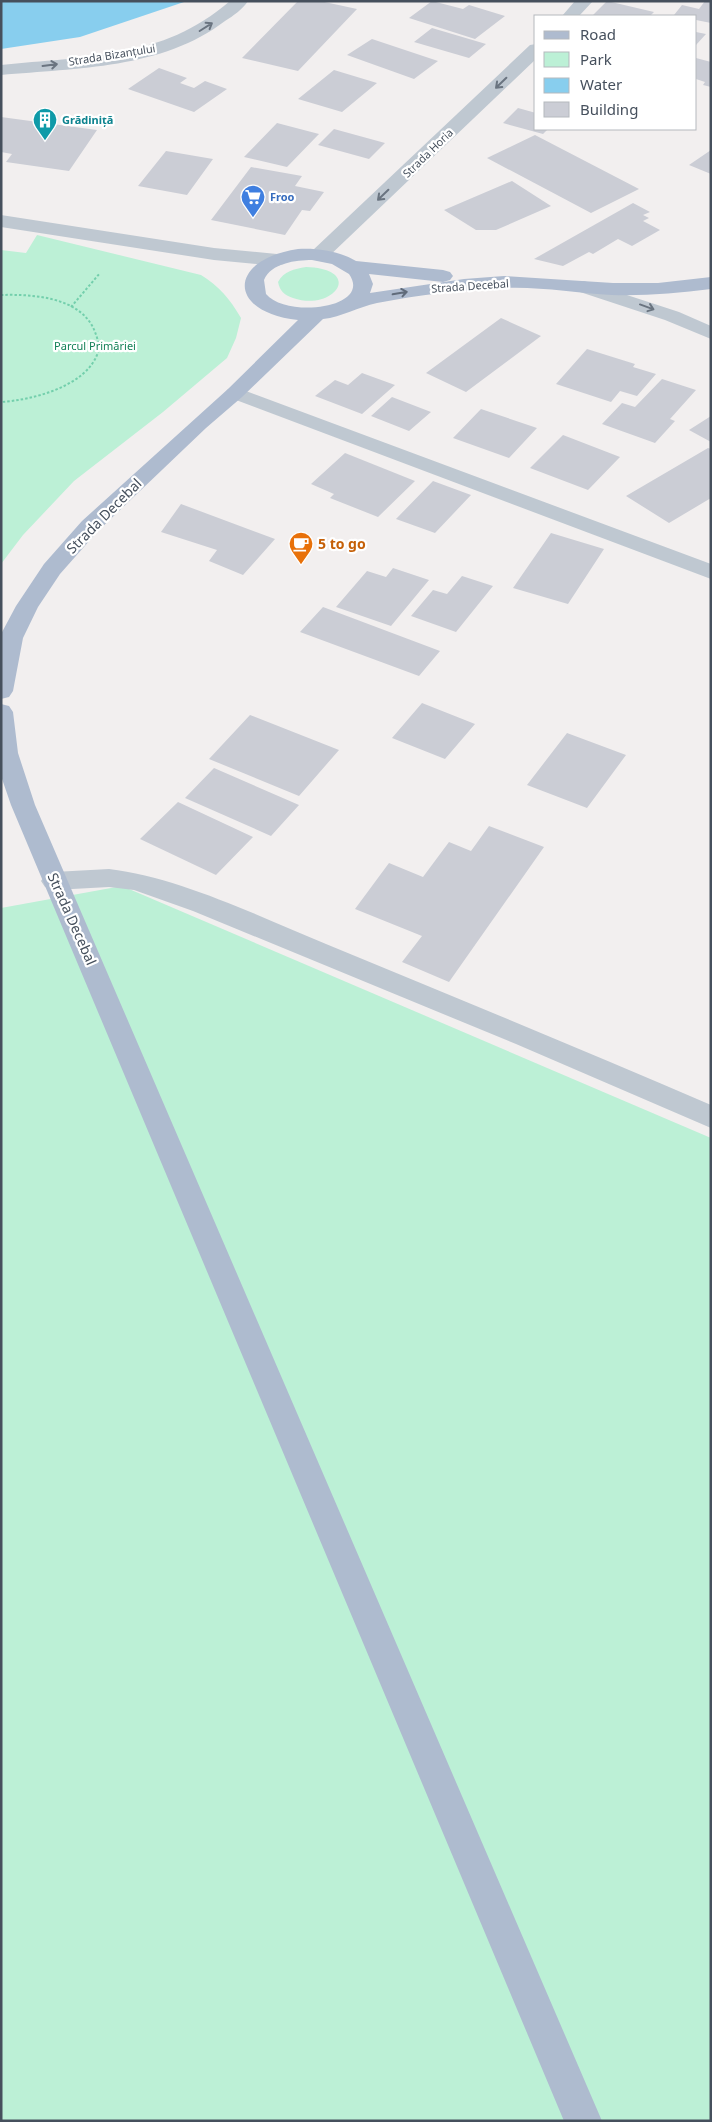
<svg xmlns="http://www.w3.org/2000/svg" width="712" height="2122" font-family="'Noto Sans',sans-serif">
  <rect width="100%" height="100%" fill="#f2efef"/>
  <!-- green -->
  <path fill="#bcf0d6" d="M 37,235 L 201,275 C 219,286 230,299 241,318 L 236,338 L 227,358 L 163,412 L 74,481 L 23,535 L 1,564 L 1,250 L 26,253 Z
    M 306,267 C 365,269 334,312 293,298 C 284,295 280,291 278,282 C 284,271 294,269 306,267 Z
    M 122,886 L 711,1138 L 711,2121 L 1,2121 L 1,908 Z"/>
  <!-- water -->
  <path fill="#88ceee" d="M 1,1 L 187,1 L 80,37 L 1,49 Z"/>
  <!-- building -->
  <path fill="#cbcdd5" d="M 298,1 L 320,1 L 357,9 L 298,71 L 242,58 Z
    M 432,1 L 463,9 L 469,5 L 505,16 L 475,39 L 409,18 Z
    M 607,1 L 654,12 L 650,16 L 592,16 Z
    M 705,1 L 711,1 L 711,23 L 696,20 L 696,16 L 674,15 L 682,5 L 699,9 Z
    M 432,28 L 486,44 L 469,58 L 414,42 Z
    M 696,32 L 706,34 L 696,45 Z
    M 372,39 L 438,61 L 414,79 L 347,55 Z
    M 696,58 L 711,62 L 711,87 L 703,85 L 705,82 L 696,79 Z
    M 159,68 L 187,78 L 180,83 L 194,88 L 205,81 L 227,89 L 194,112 L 128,89 Z
    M 334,70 L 377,83 L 342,112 L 298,99 Z
    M 518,108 L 536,113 L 536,129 L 548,129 L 543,134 L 503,123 Z
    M 1,117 L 97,130 L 69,171 L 6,162 L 12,154 L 1,152 Z
    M 277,123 L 319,134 L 287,167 L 244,157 Z
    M 334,129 L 385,143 L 369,159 L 318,145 Z
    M 535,135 L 639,189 L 591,213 L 487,158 Z
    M 711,150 L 711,174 L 689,165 Z
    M 166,151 L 213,159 L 187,195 L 138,186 Z
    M 251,167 L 302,176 L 295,186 L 324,192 L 310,211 L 302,210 L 285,235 L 211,220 Z
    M 512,181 L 551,206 L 496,230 L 476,230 L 444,210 Z
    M 633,203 L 650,212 L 643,215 L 649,218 L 643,221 L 660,230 L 632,246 L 618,239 L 593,254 L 589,252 L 563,266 L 534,259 Z
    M 501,318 L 541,336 L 466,392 L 426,373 Z
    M 587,349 L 635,364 L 633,367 L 656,374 L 637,396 L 620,391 L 611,402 L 556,384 Z
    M 362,373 L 395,385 L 362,414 L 315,396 L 335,380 L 348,385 Z
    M 662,379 L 696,390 L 670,419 L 675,421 L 655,443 L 602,424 L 622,403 L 635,407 Z
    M 392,397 L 431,412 L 409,431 L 371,416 Z
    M 481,409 L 537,428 L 509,458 L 453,438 Z
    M 711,416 L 711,442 L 689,430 Z
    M 563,435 L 620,457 L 588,490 L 530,468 Z
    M 708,448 L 711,449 L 711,498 L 669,523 L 626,496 Z
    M 345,453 L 415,481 L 378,517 L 330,498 L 334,494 L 311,484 Z
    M 433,481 L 471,495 L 435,533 L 396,519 Z
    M 181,504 L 275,539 L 243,575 L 209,561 L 217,550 L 161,532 Z
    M 551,533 L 604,549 L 568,604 L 513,588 Z
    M 393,568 L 429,580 L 391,626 L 336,607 L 367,571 L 386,577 Z
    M 462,576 L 493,586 L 456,632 L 411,616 L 433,590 L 447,594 Z
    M 323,607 L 440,651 L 419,676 L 300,632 Z
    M 422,703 L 475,724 L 445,759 L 392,738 Z
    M 250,715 L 339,750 L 299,796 L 209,759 Z
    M 567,733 L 626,755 L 587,808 L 527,785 Z
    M 214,768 L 299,805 L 271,836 L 185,798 Z
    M 178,802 L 253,837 L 216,875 L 140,839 Z
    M 489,826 L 544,847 L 449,982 L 402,962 L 422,936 L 355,909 L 389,863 L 423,877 L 449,842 L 471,851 Z"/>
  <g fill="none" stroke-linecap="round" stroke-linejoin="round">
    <!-- path -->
    <path stroke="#73cfac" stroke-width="2" stroke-dasharray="2.5 2" stroke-linecap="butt" d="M 1,295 C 33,294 82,297 95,332 C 98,339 100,348 97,355 C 84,387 32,400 1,402
      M 71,307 L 100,273"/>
    <!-- minor -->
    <path fill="#bfc8d1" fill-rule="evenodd" d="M 230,1 L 248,1 C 243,9 233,16 225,21 C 162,69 77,68 1,75 L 1,65 C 85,56 162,60 230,1 Z
      M 575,1 L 593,1 L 579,16 L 562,16 Z
      M 536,44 L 536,59 L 326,259 L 319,261 L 312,259 L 309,255 L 312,251 L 530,45 Z
      M 1,215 L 214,248 L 277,254 L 284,256 L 287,260 L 284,264 L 277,266 L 214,260 L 1,227 Z
      M 584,281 L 679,312 L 711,326 L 711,339 L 665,320 L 577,291 L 574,287 L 577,283 Z
      M 235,387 L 711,564 L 711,579 L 228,397 L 225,393 L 228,389 Z
      M 109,869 C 179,877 260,917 326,944 C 455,997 583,1050 711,1105 L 711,1128 L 516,1044 L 193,911 L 134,890 L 109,887 L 54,890 L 45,887 L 41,881 L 45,875 L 54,872 Z"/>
    <!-- major -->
    <path fill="#aebbcf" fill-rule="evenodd" d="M 298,249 C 318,248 339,251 356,261 L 443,270 L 450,272 L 453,276 L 450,280 L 443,282 L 369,274 L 373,284 L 370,293 L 464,279 L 504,276 L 613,283 L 658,283 L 711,277 L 711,289 C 678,293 645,296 612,295 C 576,293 538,286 502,288 C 461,290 418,295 377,303 C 358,307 342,317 323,319 L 242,397 L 206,428 L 98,531 L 60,574 L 38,607 L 23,638 L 13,691 L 9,697 L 1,699 L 1,634 L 16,606 L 44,564 L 82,521 L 228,389 L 298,320 C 227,312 227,260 298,249 ZM 312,260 L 332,264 L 349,274 C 373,308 287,319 266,294 L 264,280 C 271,263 296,260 312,260 Z
      M 1,704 L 9,706 L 13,712 L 18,753 L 35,805 L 602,2121 L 564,2121 L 11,805 L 1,776 Z"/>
  </g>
  <!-- one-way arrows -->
  <defs><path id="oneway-shaft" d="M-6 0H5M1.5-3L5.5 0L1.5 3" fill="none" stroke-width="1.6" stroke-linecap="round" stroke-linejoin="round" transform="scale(1.25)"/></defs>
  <g stroke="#6a7480">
    <use href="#oneway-shaft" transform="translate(206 27) rotate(-32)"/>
    <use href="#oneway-shaft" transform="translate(50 65) rotate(-7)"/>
    <use href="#oneway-shaft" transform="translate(501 83) rotate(136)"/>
    <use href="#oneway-shaft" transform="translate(383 195) rotate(136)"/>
    <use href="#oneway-shaft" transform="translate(647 307) rotate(20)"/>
  </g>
  <use stroke="#606b7a" href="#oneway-shaft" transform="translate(400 293) rotate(-10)"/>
  <!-- icons -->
  <defs>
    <symbol id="building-pin" viewBox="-11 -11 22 30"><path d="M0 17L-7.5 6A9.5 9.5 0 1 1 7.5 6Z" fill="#0f9aa8" stroke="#fff"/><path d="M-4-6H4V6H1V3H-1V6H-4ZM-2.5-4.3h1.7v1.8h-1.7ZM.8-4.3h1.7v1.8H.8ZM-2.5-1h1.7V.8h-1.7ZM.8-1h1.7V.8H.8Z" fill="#fff"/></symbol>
    <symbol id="supermarket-pin" viewBox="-11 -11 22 30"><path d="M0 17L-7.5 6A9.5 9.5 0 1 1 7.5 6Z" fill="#3f7fe0" stroke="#fff"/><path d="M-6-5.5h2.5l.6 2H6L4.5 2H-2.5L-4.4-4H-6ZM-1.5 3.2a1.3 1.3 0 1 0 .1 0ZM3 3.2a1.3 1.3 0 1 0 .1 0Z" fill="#fff"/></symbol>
    <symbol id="cafe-pin" viewBox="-11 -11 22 30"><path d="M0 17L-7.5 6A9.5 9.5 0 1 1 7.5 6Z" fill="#e8710a" stroke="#fff"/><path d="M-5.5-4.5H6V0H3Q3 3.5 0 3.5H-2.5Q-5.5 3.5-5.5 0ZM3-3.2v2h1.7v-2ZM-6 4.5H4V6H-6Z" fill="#fff"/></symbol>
  </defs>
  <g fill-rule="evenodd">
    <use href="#building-pin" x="31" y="106" width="28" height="38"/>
    <use href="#supermarket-pin" x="239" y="183" width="28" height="38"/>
    <use href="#cafe-pin" x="287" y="530" width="28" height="38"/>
  </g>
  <g text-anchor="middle" stroke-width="4.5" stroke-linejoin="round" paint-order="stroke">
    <!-- far-street labels -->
    <g font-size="11" fill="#46505d" stroke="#fff">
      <text transform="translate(112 55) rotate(-9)" y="4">Strada Bizanțului</text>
      <text transform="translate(428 153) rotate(-44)" y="4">Strada Horia</text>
      <text transform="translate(470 286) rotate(-4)" y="4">Strada Decebal</text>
    </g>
    <!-- far-culture labels -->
    <g font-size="11" font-weight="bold" fill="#0d838f" stroke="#fff" text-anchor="start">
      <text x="62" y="124">Grădiniță</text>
    </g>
    <!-- far-shop labels -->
    <g font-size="11" font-weight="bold" fill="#366cbe" stroke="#fff" text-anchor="start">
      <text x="270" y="201">Froo</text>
    </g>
    <!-- far-park labels -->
    <g font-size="11" fill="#148157" stroke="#fff">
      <text x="95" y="350">Parcul Primăriei</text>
    </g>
    <!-- street labels -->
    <g font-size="14" fill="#46505d" stroke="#fff">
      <text transform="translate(104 516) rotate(-45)" y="5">Strada Decebal</text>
      <text transform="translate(72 919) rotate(66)" y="5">Strada Decebal</text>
    </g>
    <!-- food labels -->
    <g font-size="14" font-weight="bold" fill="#c56008" stroke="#fff" text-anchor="start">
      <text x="318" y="549">5 to go</text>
    </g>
  </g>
  <!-- border -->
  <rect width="712" height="2122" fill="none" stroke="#46505d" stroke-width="5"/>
  <!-- legend -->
  <rect x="534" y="15" width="162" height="115" fill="#ffffff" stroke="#b5b9be"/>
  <rect x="544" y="31" width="25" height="8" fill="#aebbcf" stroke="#b5b9be"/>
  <text x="580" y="40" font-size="15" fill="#46505d">Road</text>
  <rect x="544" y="52" width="25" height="15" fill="#bcf0d6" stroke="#b5b9be"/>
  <text x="580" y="65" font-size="15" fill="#46505d">Park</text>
  <rect x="544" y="78" width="25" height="15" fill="#88ceee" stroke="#b5b9be"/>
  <text x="580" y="90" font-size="15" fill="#46505d">Water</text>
  <rect x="544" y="102" width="25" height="15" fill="#cbcdd5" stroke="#b5b9be"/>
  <text x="580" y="115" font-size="15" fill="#46505d">Building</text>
</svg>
